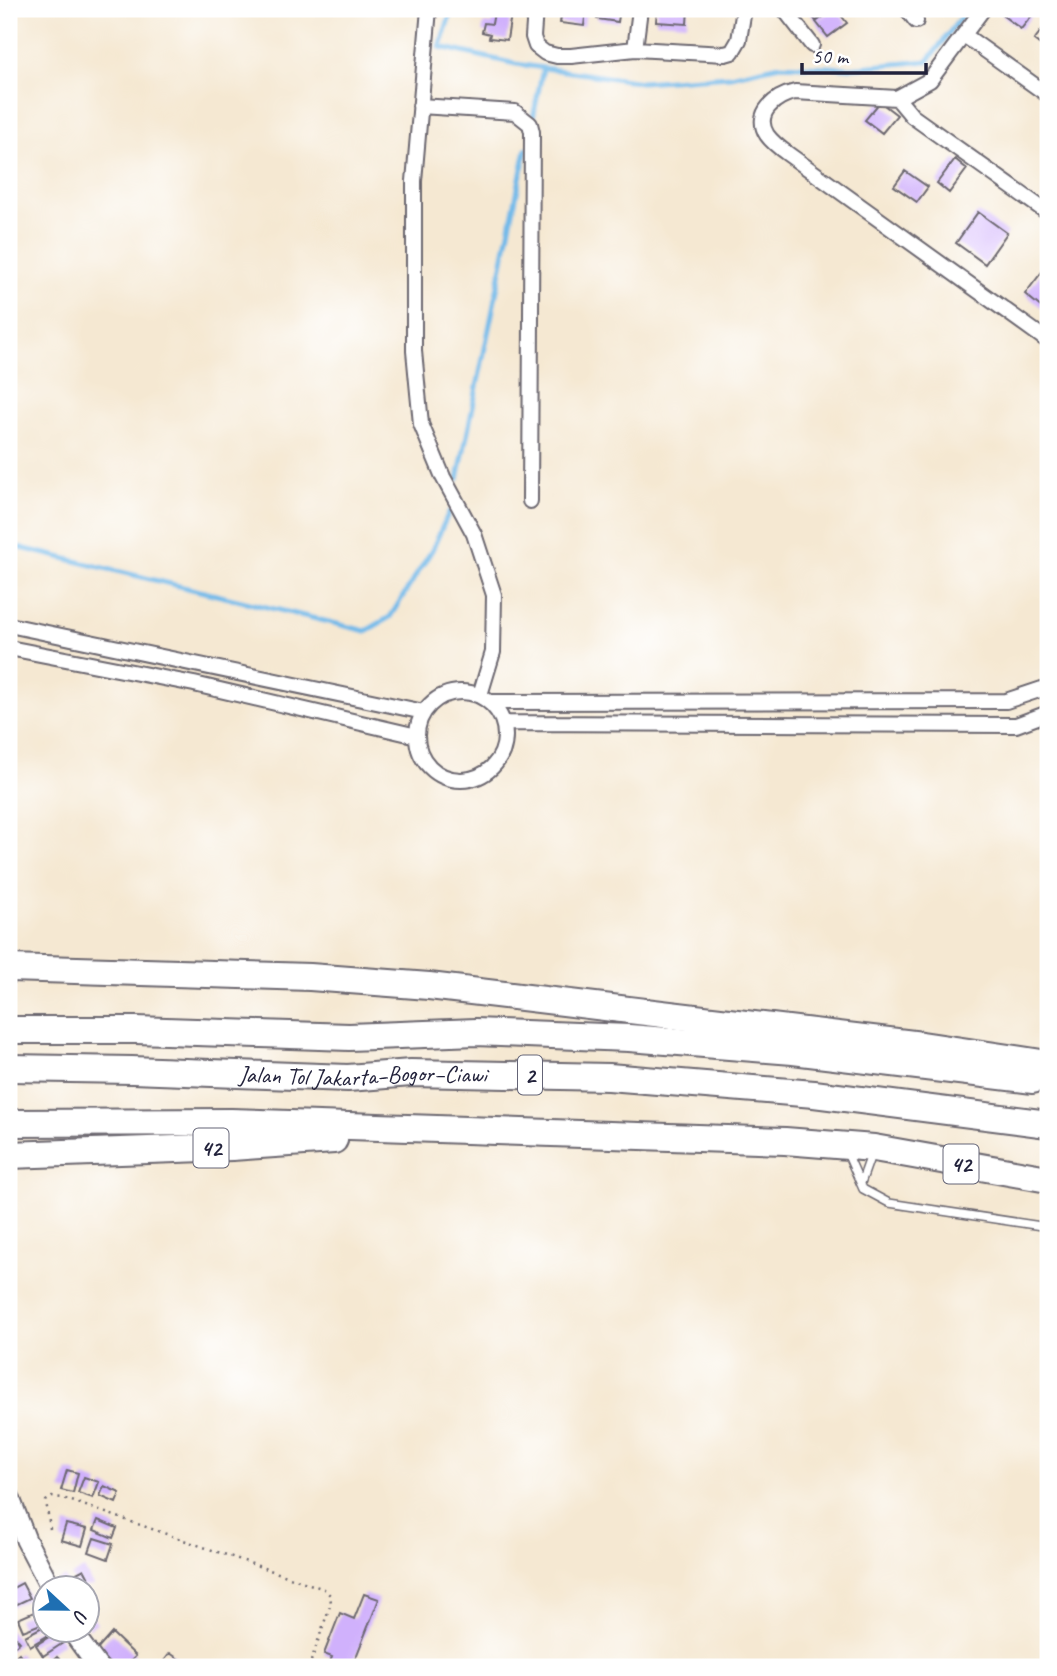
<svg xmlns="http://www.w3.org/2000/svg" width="1057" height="1676" font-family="Caveat,sans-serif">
  <rect width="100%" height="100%" fill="#fff"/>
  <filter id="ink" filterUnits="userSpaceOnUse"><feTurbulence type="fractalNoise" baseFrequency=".0143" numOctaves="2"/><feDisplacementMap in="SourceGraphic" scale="14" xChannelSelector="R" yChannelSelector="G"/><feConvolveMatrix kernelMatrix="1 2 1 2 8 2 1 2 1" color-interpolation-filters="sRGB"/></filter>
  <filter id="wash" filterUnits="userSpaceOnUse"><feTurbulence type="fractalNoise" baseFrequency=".00686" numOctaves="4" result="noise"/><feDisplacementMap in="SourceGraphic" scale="28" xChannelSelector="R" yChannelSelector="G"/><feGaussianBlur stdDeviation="1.57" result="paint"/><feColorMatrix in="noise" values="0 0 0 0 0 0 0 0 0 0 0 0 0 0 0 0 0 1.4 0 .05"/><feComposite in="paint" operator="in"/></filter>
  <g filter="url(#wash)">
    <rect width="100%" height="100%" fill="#f5e8d2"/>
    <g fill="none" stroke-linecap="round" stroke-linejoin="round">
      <!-- stream -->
      <path stroke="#71b9e9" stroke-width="5" d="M 452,9 L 440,47 L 516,64 L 641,82 L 730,76 L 780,65 L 849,68 L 928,61 L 967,9
        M 532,123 L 543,68
        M 458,479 L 526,149
        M 9,545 L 366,631 L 390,617 L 432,550 L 449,512"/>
    </g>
    <g id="blocks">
      <!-- building -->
      <path fill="#d0b1fc" d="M 562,9 L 586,9 L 584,26 L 560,23 Z
        M 599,9 L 620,9 L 618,22 L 597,19 Z
        M 657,9 L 688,9 L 687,24 L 656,22 Z
        M 807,9 L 832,9 L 816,21 Z
        M 834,9 L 836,9 L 847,23 L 828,37 L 816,22 Z
        M 1007,9 L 1037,9 L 1021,29 L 1002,15 Z
        M 494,12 L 511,14 L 507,40 L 489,38 L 490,34 L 482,32 L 484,23 L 492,24 Z
        M 1048,22 L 1048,51 L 1034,40 Z
        M 880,102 L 897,115 L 882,133 L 865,120 Z
        M 955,159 L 967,169 L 949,193 L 937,183 Z
        M 905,171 L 928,187 L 917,202 L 894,186 Z
        M 978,212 L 1007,233 L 985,264 L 956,243 Z
        M 1048,264 L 1048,313 L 1025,294 Z
        M 67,1470 L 78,1473 L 73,1493 L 61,1490 Z
        M 84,1477 L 99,1482 L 93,1498 L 78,1493 Z
        M 104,1486 L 120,1493 L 116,1503 L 100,1496 Z
        M 98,1520 L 117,1528 L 113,1538 L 94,1530 Z
        M 66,1524 L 87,1529 L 82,1546 L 61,1540 Z
        M 94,1538 L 113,1544 L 108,1559 L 89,1552 Z
        M 84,1569 L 93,1586 L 78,1588 L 71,1576 Z
        M 64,1577 L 71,1588 L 61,1588 L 57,1581 Z
        M 22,1583 L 30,1598 L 9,1608 L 9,1590 Z
        M 364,1594 L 379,1599 L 352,1667 L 328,1667 L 332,1657 L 324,1654 L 340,1613 L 354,1619 Z
        M 88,1608 L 97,1623 L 88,1629 Z
        M 41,1609 L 46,1622 L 23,1631 L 18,1619 Z
        M 46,1625 L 46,1630 L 57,1630 L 30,1646 L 25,1636 Z
        M 9,1630 L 20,1642 L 9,1651 Z
        M 57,1632 L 63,1643 L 43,1656 L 36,1645 Z
        M 112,1633 L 136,1656 L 125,1667 L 113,1667 L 96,1651 Z
        M 19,1653 L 26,1662 L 20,1667 L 13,1667 L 9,1662 Z
        M 170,1653 L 190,1667 L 172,1667 L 164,1661 Z
        M 57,1657 L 63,1663 L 58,1667 L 46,1667 Z"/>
    </g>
  </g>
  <g filter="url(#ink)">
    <use href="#blocks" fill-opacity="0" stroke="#6c6770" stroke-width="2"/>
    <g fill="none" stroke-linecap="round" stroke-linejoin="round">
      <defs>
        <path id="service" d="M 847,1153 L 863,1189 L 889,1203 L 1048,1227
          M 861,1183 L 872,1152"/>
        <path id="minor" d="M 429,9 L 414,181 L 414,351 L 421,424 L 443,477 L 474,534 L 494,595 L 493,652 L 480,695
          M 535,9 L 533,37 L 536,46 L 545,53 L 557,56 L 571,56 L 635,49 L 725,54 L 732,52 L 739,40 L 744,9
          M 784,9 L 812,45
          M 907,9 L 916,21
          M 964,35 L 1048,95
          M 635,49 L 640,9
          M 897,98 L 930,80 L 983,9
          M 420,106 L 515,112 L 530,124 L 532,132 L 530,501
          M 1048,213 L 912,116 L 897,98 L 795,92 C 776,96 753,113 767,135 C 772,142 781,149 788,154 L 1048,341
          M 9,625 L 424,712
          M 9,648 L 194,684 L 417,736
          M417 736a44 44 0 1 1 88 0a44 44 0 1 1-88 0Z
          M 490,702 L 1006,701 L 1048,687
          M 504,723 L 1016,725 L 1048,713"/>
        <path id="tertiary" d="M 9,1496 L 26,1540 L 51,1588
          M 71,1630 L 98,1667"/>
        <g id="motorway">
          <path d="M 9,968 L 310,977 L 429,986 L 922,1045 L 1048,1064"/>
          <path d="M 9,1030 L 136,1030 L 349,1037 L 476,1032 L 629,1038 L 793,1051 L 1033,1080"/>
          <path id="s1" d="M 9,1068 L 132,1070 L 348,1078 L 411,1073 L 609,1077 L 814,1094 L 1048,1124"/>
          <path d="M 9,1123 L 231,1122 L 785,1141 L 874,1148 L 1048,1179"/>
          <path d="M 9,1155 L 232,1147 L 334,1140"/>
        </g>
      </defs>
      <!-- service casing -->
      <use href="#service" stroke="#6c6770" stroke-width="10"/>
      <!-- minor casing -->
      <use href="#minor" stroke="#6c6770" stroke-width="18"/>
      <!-- tertiary casing -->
      <use href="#tertiary" stroke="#6c6770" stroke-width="23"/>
      <!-- motorway casing -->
      <use href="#motorway" stroke="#6c6770" stroke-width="30"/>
      <!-- path -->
      <path stroke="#6c6770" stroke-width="2.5" stroke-dasharray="2 5" stroke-linecap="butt" d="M 50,1529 L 46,1501 L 52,1497 L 63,1498 L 324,1589 L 330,1595 L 331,1603 L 309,1667"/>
      <!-- service -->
      <use href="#service" stroke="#fff" stroke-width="7"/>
      <!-- minor -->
      <use href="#minor" stroke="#fff" stroke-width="14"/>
      <!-- tertiary -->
      <use href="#tertiary" stroke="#fff" stroke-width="19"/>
      <!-- motorway -->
      <use href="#motorway" stroke="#fff" stroke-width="26"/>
    </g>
  </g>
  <g text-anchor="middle" stroke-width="6" stroke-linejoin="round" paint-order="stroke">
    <!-- shield labels -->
    <g fill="#fff" stroke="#646476" stroke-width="2">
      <rect x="518" y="1055.5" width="24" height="39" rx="5"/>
      <rect x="193.5" y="1128.5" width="35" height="39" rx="5"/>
      <rect x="943.5" y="1144.5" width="35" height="39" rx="5"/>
    </g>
    <g font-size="23" font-weight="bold" fill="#22223b">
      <text x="530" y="1083">2</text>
      <text x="211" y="1156">42</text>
      <text x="961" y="1172">42</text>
    </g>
    <!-- street labels -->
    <g font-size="24" fill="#22223b" stroke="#fff">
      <text dy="8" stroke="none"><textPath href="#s1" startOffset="354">Jalan Tol Jakarta–Bogor–Ciawi</textPath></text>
    </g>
  </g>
  <!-- margin -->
  <rect width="1057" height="1676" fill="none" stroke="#fff" stroke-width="35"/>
  <!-- north arrow -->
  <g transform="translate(66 1609) rotate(112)"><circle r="33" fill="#ffffff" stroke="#a7a7b1" stroke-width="2"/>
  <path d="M0-5L12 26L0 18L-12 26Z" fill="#1f6fb2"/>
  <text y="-10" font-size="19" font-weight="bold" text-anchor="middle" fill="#22223b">U</text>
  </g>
  <!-- scale -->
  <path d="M802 63v10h124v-10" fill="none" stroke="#22223b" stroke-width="3.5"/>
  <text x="812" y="63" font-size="21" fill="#22223b" stroke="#ffffff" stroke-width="5" paint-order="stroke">50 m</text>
</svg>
